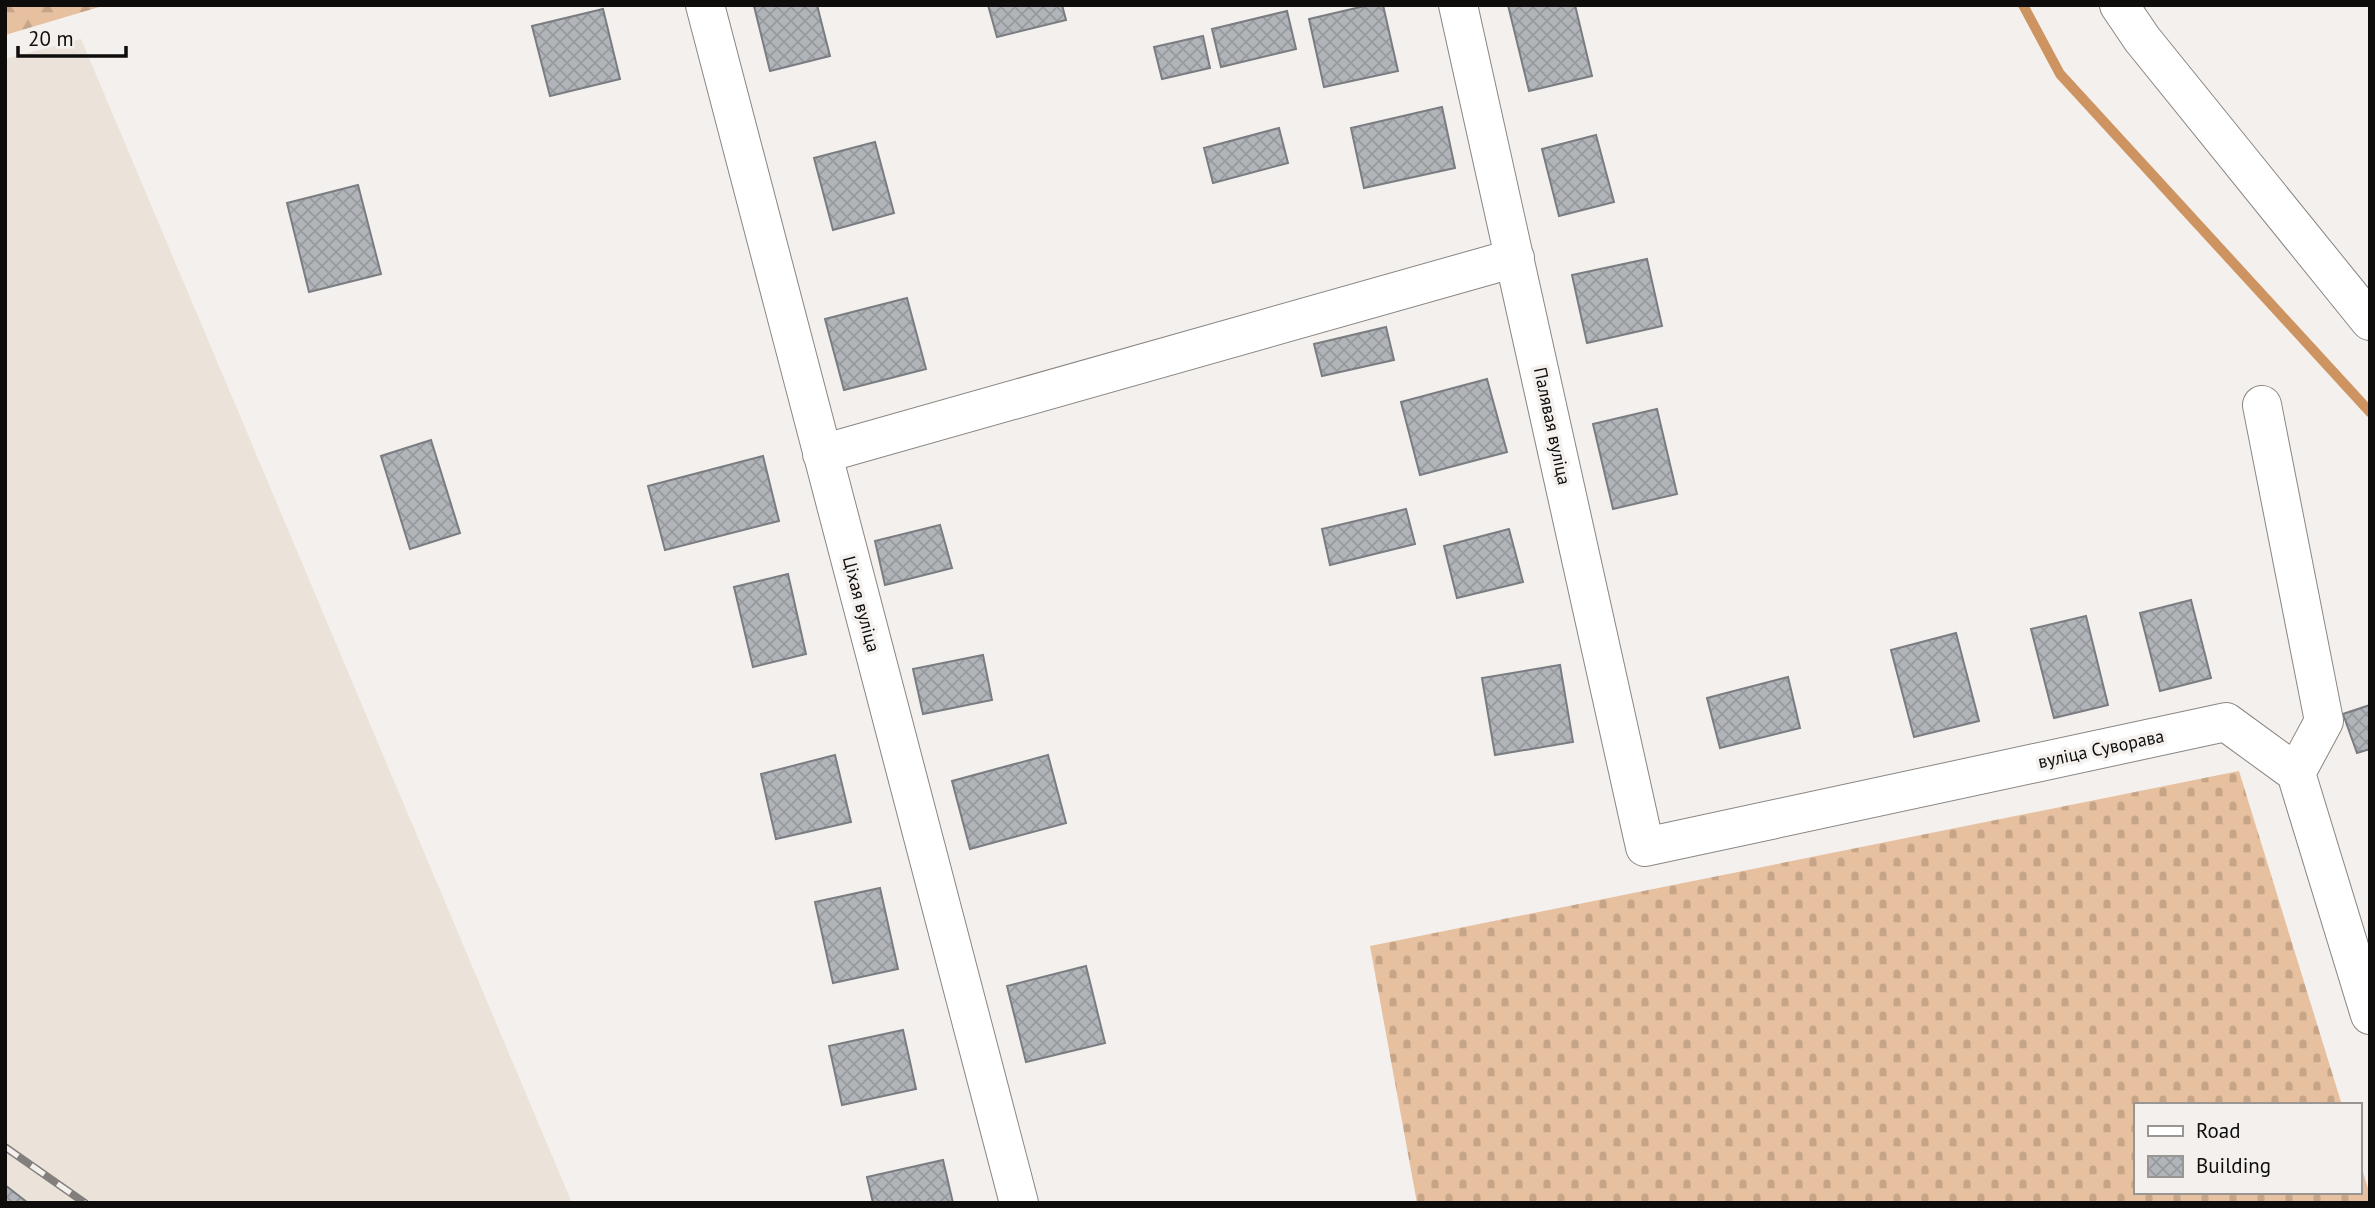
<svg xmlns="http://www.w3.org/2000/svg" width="2375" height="1208" font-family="'PT Sans',sans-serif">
  <defs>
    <pattern id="forest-firs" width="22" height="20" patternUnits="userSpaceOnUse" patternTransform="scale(1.75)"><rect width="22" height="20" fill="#e7c09f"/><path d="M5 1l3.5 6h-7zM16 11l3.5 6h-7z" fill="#c5a488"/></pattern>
    <pattern id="cemetery-stones" width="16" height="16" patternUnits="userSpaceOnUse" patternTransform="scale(1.75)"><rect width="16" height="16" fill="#e7c09f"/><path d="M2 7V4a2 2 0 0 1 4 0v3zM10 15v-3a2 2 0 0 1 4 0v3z" fill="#c5a488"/></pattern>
    <pattern id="building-cross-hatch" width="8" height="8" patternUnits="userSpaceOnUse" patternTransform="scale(1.75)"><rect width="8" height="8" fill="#b1b4b8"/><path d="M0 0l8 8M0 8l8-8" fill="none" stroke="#979a9d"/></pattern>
  </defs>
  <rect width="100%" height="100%" fill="#f4f0ed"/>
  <!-- built -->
  <path fill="#ebe2d9" d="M 81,39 L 572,1203 L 5,1203 L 5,59 Z"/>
  <!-- forest -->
  <path fill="url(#forest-firs)" d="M 5,5 L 106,5 L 5,35 Z"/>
  <!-- cemetery -->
  <path fill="url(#cemetery-stones)" d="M 2239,771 L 2342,1105 L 2135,1105 L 2135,1192 L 2359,1192 L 2359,1160 L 2370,1194 L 2370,1203 L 1417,1203 L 1370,946 Z"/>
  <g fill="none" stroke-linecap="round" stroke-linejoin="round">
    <!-- stream -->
    <path stroke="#cd9461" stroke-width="10" d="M 2023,5 L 2060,74 L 2370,412"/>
  </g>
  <!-- building -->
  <path fill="url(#building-cross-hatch)" stroke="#797c80" stroke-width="2" d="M 817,5 L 830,56 L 770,71 L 754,6 Z
    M 988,5 L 1062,5 L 1066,20 L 997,37 Z
    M 1369,5 L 1383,5 L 1398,71 L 1324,87 L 1309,19 Z
    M 1508,5 L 1575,5 L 1592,76 L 1529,91 Z
    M 603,9 L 620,79 L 550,96 L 532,26 Z
    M 1287,11 L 1296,49 L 1221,67 L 1212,29 Z
    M 1203,36 L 1210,68 L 1162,79 L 1154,47 Z
    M 1442,107 L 1455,168 L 1364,188 L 1351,128 Z
    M 1279,128 L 1288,163 L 1213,183 L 1204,148 Z
    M 1596,135 L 1614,202 L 1559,216 L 1542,149 Z
    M 875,142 L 894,213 L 833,230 L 814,158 Z
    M 358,185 L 381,274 L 309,292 L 287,203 Z
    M 1647,259 L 1662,326 L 1587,343 L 1572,275 Z
    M 907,298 L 926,369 L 844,390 L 825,319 Z
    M 1386,327 L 1394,360 L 1322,376 L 1314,344 Z
    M 1487,379 L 1507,452 L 1420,475 L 1401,402 Z
    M 1657,409 L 1677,494 L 1613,509 L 1593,424 Z
    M 431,440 L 460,533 L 410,549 L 381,456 Z
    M 763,456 L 779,521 L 665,550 L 648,486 Z
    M 1406,509 L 1415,544 L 1330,565 L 1322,529 Z
    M 940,525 L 952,568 L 885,585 L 875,541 Z
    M 1509,529 L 1523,582 L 1457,598 L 1444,546 Z
    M 788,574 L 806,654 L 753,667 L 734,587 Z
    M 2191,600 L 2211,678 L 2160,691 L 2140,613 Z
    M 2086,616 L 2108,705 L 2054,718 L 2031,629 Z
    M 1956,633 L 1979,721 L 1914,737 L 1891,650 Z
    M 983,655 L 992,700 L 923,714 L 913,669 Z
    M 1560,665 L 1573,742 L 1495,755 L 1482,678 Z
    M 1788,677 L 1800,728 L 1720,748 L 1707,698 Z
    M 2370,705 L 2370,749 L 2357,753 L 2343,714 Z
    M 835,755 L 851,822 L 776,839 L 761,774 Z
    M 1048,755 L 1066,823 L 970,849 L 952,781 Z
    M 880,888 L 898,969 L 833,983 L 815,902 Z
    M 1086,966 L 1105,1043 L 1026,1062 L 1007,986 Z
    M 903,1030 L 916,1089 L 842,1105 L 829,1046 Z
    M 943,1160 L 953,1203 L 873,1203 L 867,1177 Z
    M 5,1185 L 28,1203 L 5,1203 Z"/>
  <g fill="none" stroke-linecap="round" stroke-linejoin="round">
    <defs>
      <path id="minor" d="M 705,5 L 1019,1203
        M 1458,5 L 1645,847 L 2226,722 L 2296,773 L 2370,1015
        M 2119,5 L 2142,39 L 2370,321
        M 2262,405 L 2324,721 L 2296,773
        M 822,454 L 1515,258"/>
    </defs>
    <!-- minor casing -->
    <use href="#minor" stroke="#898683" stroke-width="40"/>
    <!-- minor -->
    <use href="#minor" stroke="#fff" stroke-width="38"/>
    <defs>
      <path id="rail" d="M 5,1147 L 85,1203"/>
    </defs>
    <!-- rail casing -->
    <use href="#rail" stroke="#827f7d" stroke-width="8"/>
    <!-- rail -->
    <use href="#rail" stroke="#f4f0ed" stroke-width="5" stroke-dasharray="16" stroke-linecap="butt"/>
  </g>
  <g text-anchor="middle" stroke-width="7" stroke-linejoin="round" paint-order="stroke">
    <!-- street labels -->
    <g font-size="18" fill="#0e0d0c" stroke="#f4f0ed">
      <text transform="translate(1552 426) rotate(78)" y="6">Палявая вуліца</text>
      <text transform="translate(861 604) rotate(75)" y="6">Ціхая вуліца</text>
      <text transform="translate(2101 749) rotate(-12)" y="6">вуліца Суворава</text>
    </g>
  </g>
  <!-- border -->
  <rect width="2375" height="1208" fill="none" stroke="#0e0d0c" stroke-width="14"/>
  <!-- legend -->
  <rect x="2134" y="1103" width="228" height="91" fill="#f4f0ed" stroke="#989593" stroke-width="2"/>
  <rect x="2148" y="1126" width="35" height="10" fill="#ffffff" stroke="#989593" stroke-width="2"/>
  <text x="2196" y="1138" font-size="21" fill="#0e0d0c">Road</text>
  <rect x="2148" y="1156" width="35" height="21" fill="url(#building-cross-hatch)" stroke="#989593" stroke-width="2"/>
  <text x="2196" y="1173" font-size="21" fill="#0e0d0c">Building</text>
  <!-- scale -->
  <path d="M18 46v10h108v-10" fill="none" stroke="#0e0d0c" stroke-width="3.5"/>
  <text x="28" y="46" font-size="21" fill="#0e0d0c" stroke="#f4f0ed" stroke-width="5" paint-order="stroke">20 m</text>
</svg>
